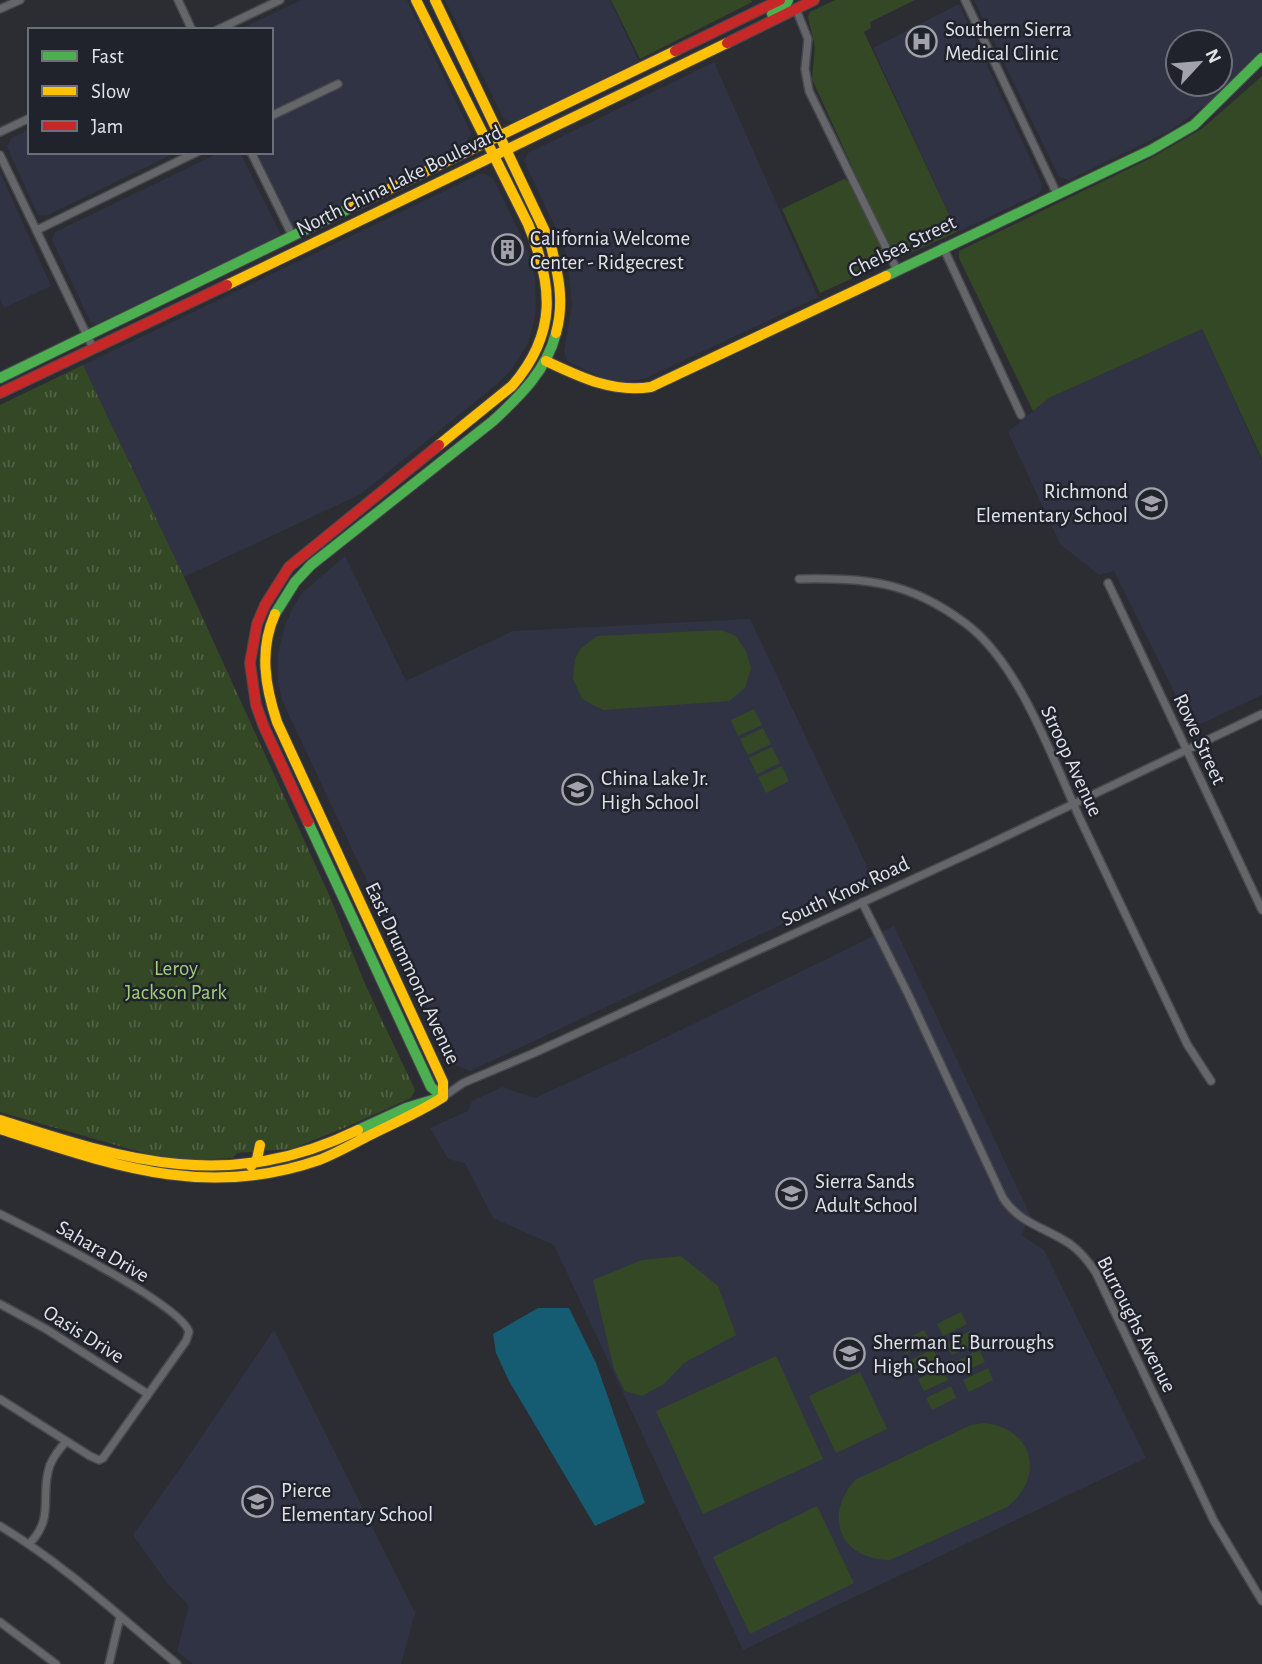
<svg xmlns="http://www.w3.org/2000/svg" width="1262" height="1664" font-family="'Alegreya Sans',sans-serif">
  <defs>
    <pattern id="park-tufts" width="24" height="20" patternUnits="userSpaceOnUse" patternTransform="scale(1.75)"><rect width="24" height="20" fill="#354826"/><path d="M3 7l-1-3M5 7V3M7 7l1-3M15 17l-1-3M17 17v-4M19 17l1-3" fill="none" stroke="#526246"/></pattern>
  </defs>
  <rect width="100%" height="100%" fill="#2c2d33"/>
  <!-- built -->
  <path fill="#303343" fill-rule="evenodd" d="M 301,0 L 407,0 L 471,133 L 466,145 L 299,227 L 293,226 L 257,152 L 271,152 L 271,30 L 238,30 Z
    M 445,0 L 610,0 L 639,61 L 513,123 L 504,119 Z
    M 974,0 L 1262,0 L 1262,49 L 1207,104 L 1171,130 L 1069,180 L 1059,177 ZM 1178,42 L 1220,42 L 1220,84 L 1178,84 Z
    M 959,4 L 1042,184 L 1040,193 L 957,232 L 873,48 Z
    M 714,62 L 818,297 L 646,378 L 626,382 L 602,378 L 567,361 L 564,351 L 572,306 L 568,262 L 563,244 L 524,161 L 528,153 Z
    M 30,129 L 30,152 L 177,152 L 46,216 L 38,215 L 7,147 L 11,138 Z
    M 221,152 L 240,152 L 281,235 L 96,324 L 90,321 L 52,240 L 55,232 Z
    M 0,172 L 51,286 L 4,308 L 0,299 Z
    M 482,173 L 493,178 L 528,251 L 535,278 L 536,308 L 533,326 L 528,343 L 511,370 L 497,384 L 361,494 L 184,577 L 83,365 Z
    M 1202,329 L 1262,461 L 1262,695 L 1192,728 L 1114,571 L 1099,575 L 1060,544 L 1008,432 L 1049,398 Z
    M 345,556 L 406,681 L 513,631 L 750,619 L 874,881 L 470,1071 L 453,1064 L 282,700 L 278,680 L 278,654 L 285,625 L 293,608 L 302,593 Z
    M 894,926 L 1031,1217 L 1021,1235 L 1044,1250 L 1146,1458 L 743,1650 L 554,1245 L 493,1218 L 465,1163 L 448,1159 L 430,1128 L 468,1111 L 472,1101 L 502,1087 L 535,1098 L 646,1047 Z
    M 274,1330 L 415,1613 L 401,1664 L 193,1664 L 177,1651 L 189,1606 L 167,1583 L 133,1535 L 179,1470 Z"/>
  <!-- grass -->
  <path fill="#354826" d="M 611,0 L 751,0 L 752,2 L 640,59 Z
    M 835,0 L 915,0 L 870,22 L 871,28 L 864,32 L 957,232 L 899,258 L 892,254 L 812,79 L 815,47 L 808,17 L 810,12 Z
    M 1262,76 L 1262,459 L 1202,329 L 1049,398 L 1033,411 L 959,258 L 959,251 L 1153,157 L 1203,128 Z
    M 844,179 L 854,185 L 885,256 L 880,259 L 877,267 L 820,293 L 782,209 Z
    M 721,630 L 736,636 L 746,651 L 751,668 L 745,688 L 729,701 L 603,710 L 582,699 L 573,679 L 575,659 L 580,649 L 597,636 Z
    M 754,709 L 762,725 L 738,736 L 731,720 Z
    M 763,728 L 771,744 L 748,755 L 740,739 Z
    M 772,747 L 780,763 L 757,774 L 749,758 Z
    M 782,766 L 789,781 L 766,793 L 758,777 Z
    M 681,1256 L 718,1286 L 736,1335 L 684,1363 L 664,1384 L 642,1396 L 625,1391 L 614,1369 L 593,1280 L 642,1260 Z
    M 961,1312 L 967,1324 L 943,1336 L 937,1324 Z
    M 924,1330 L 930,1342 L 906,1354 L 900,1342 Z
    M 970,1331 L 976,1343 L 952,1355 L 946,1343 Z
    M 933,1349 L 939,1361 L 915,1373 L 909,1361 Z
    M 979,1350 L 985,1362 L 961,1373 L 955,1362 Z
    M 776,1356 L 823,1459 L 703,1514 L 656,1411 Z
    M 942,1368 L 948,1380 L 924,1391 L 918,1379 Z
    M 988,1368 L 993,1380 L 969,1392 L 963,1380 Z
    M 860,1372 L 887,1429 L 836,1453 L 809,1396 Z
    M 951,1386 L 956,1398 L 932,1410 L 926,1398 Z
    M 984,1423 C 1033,1428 1046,1477 1007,1507 L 890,1560 C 842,1560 822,1517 855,1480 L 971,1425 Z
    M 817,1506 L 854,1583 L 750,1634 L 713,1557 Z"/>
  <!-- park -->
  <path fill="url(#park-tufts)" d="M 83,365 L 184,577 L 330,897 L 365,984 L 415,1090 L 411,1098 L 344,1128 L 291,1149 L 237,1153 L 233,1158 L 190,1160 L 151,1155 L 0,1112 L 0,405 Z"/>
  <!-- water -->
  <path fill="#155b71" d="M 538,1308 L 569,1308 L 596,1363 L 645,1503 L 595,1526 L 509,1381 L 496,1353 L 493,1334 Z"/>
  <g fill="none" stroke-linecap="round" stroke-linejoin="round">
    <defs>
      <path id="street" d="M 178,0 L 192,30
        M 965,0 L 1057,194
        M 0,9 L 20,0
        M 796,9 L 808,39 L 805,69 L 809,91 L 897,270
        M 217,30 L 280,0
        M 271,116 L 338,84
        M 0,132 L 30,118
        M 251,152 L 293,237
        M 0,155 L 93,348
        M 37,230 L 197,152
        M 943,247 L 1021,415
        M 799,579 C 867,578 909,581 965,623 C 1020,663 1053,761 1082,823 C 1116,896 1152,970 1187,1044 L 1211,1081
        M 1108,583 L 1262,910
        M 862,902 L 909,996 L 1003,1198 C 1020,1224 1045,1227 1070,1244 C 1081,1252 1089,1262 1096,1273 L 1214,1521 L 1262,1601
        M 443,1097 L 463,1083 L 534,1053 L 981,848 L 1262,714
        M 0,1214 C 32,1230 181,1304 189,1332 L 186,1341 L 103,1458 L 99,1460 L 90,1456 L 0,1399
        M 0,1304 L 46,1329 L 148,1394
        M 0,1526 C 65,1565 119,1616 177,1664
        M 29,1544 C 56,1517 39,1495 50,1465 C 54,1456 59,1449 66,1442
        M 0,1622 L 56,1664
        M 109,1664 L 120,1617"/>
      <path id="fast" d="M 772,14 L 785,6 L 788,0
        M 886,276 L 1151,150 L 1194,125 L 1262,58
        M 0,378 L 352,207
        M 275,614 L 295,582 L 311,565 L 493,421 C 520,396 547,370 556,333
        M 308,822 L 431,1087 L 443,1097
        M 358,1130 L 406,1108 L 439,1098"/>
      <path id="slow" d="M 416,0 L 528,224 C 553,285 558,333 512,386 L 439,445
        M 435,0 L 550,242 C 558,273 565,301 556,333
        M 352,207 L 675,51
        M 227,285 L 727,43
        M 546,361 C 580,377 612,393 651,387 L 886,276
        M 275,614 C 259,650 265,686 277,722 L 443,1082 L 443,1097
        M 0,1120 C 128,1161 229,1193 358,1130
        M 0,1129 C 110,1164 204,1200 319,1160 C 337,1153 354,1143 372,1134 C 396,1122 420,1112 443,1097
        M 251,1166 L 257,1159 L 260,1145"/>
      <path id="jam" d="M 727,43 L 814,0
        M 675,51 L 780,0
        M 0,393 L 227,285
        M 308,822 L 264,727 L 256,705 L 250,663 L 257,624 L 265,605 L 289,567 L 439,445"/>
    </defs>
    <!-- street casing -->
    <use href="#street" stroke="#47484c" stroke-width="10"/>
    <!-- fast casing -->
    <use href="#fast" stroke="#47484c" stroke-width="12"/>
    <!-- slow casing -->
    <use href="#slow" stroke="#47484c" stroke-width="12"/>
    <!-- jam casing -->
    <use href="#jam" stroke="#47484c" stroke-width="12"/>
    <!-- street -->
    <use href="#street" stroke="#65666a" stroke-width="7"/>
    <!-- fast -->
    <use href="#fast" stroke="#4caf50" stroke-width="10"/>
    <!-- slow -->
    <use href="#slow" stroke="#ffc107" stroke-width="10"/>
    <!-- jam -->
    <use href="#jam" stroke="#c62828" stroke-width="10"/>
  </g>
  <!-- icons -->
  <defs>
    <symbol id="hospital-ring" viewBox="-11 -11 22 22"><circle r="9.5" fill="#20222c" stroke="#a2a3aa" stroke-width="1.5"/><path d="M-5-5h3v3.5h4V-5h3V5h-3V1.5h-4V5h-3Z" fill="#a2a3aa"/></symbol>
    <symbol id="building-ring" viewBox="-11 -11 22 22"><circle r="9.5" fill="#20222c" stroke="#a2a3aa" stroke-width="1.5"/><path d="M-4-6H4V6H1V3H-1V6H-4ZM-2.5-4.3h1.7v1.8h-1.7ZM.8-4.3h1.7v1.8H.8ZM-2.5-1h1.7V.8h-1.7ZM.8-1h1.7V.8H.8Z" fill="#a2a3aa"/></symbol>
    <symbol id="school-ring" viewBox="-11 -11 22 22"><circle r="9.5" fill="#20222c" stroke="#a2a3aa" stroke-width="1.5"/><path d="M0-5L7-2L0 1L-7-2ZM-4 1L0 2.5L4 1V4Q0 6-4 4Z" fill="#a2a3aa"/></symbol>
  </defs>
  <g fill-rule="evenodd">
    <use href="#hospital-ring" x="904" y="24" width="35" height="35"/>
    <use href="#building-ring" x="490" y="232" width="35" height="35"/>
    <use href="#school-ring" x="1134" y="486" width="35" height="35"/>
    <use href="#school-ring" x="560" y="772" width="35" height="35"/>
    <use href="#school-ring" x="774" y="1176" width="35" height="35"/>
    <use href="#school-ring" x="832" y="1336" width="35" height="35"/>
    <use href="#school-ring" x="240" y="1484" width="35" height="35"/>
  </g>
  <g text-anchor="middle" stroke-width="5" stroke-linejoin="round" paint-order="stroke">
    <!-- poi labels -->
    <g font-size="21" fill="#e1e3ea" stroke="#20222c" text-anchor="start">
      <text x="945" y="36">Southern Sierra<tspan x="945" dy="24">Medical Clinic</tspan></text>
      <text x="530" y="245">California Welcome<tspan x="530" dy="24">Center - Ridgecrest</tspan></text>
      <text x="1128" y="498" text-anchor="end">Richmond<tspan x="1128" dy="24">Elementary School</tspan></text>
      <text x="601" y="785">China Lake Jr.<tspan x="601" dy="24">High School</tspan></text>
      <text x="815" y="1188">Sierra Sands<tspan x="815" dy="24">Adult School</tspan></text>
      <text x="873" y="1349">Sherman E. Burroughs<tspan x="873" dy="24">High School</tspan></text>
      <text x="281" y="1497">Pierce<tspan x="281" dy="24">Elementary School</tspan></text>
    </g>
    <!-- street labels -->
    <g font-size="21" fill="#e1e3ea" stroke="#20222c">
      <text transform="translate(399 180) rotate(-26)" y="7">North China Lake Boulevard</text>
      <text transform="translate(902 246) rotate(-26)" y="7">Chelsea Street</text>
      <text transform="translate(1200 739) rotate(65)" y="7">Rowe Street</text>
      <text transform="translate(1072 761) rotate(65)" y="7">Stroop Avenue</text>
      <text transform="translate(845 891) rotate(-25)" y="7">South Knox Road</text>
      <text transform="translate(413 973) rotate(65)" y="7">East Drummond Avenue</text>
      <text transform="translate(103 1251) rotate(30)" y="7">Sahara Drive</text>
      <text transform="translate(1137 1324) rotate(63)" y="7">Burroughs Avenue</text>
      <text transform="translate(84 1334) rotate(32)" y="7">Oasis Drive</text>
    </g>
    <!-- park labels -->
    <g font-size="21" fill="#a0d178" stroke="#20222c">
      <text x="176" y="975">Leroy<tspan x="176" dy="24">Jackson Park</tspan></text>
    </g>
  </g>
  <!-- legend -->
  <rect x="28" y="28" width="245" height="126" fill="#20222c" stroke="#6d6f78" stroke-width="2"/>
  <rect x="42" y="51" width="35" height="10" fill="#4caf50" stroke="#6d6f78" stroke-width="2"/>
  <text x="91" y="63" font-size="21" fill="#e1e3ea">Fast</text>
  <rect x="42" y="86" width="35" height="10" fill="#ffc107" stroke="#6d6f78" stroke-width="2"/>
  <text x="91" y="98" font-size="21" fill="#e1e3ea">Slow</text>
  <rect x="42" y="121" width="35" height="10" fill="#c62828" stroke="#6d6f78" stroke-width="2"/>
  <text x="91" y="133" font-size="21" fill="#e1e3ea">Jam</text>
  <!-- north arrow -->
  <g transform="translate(1199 63) rotate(64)"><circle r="33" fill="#20222c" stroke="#6d6f78" stroke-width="2"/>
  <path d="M0-5L12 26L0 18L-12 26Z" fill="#a2a3aa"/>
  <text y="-10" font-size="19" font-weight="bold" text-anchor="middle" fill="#e1e3ea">N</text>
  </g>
</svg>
